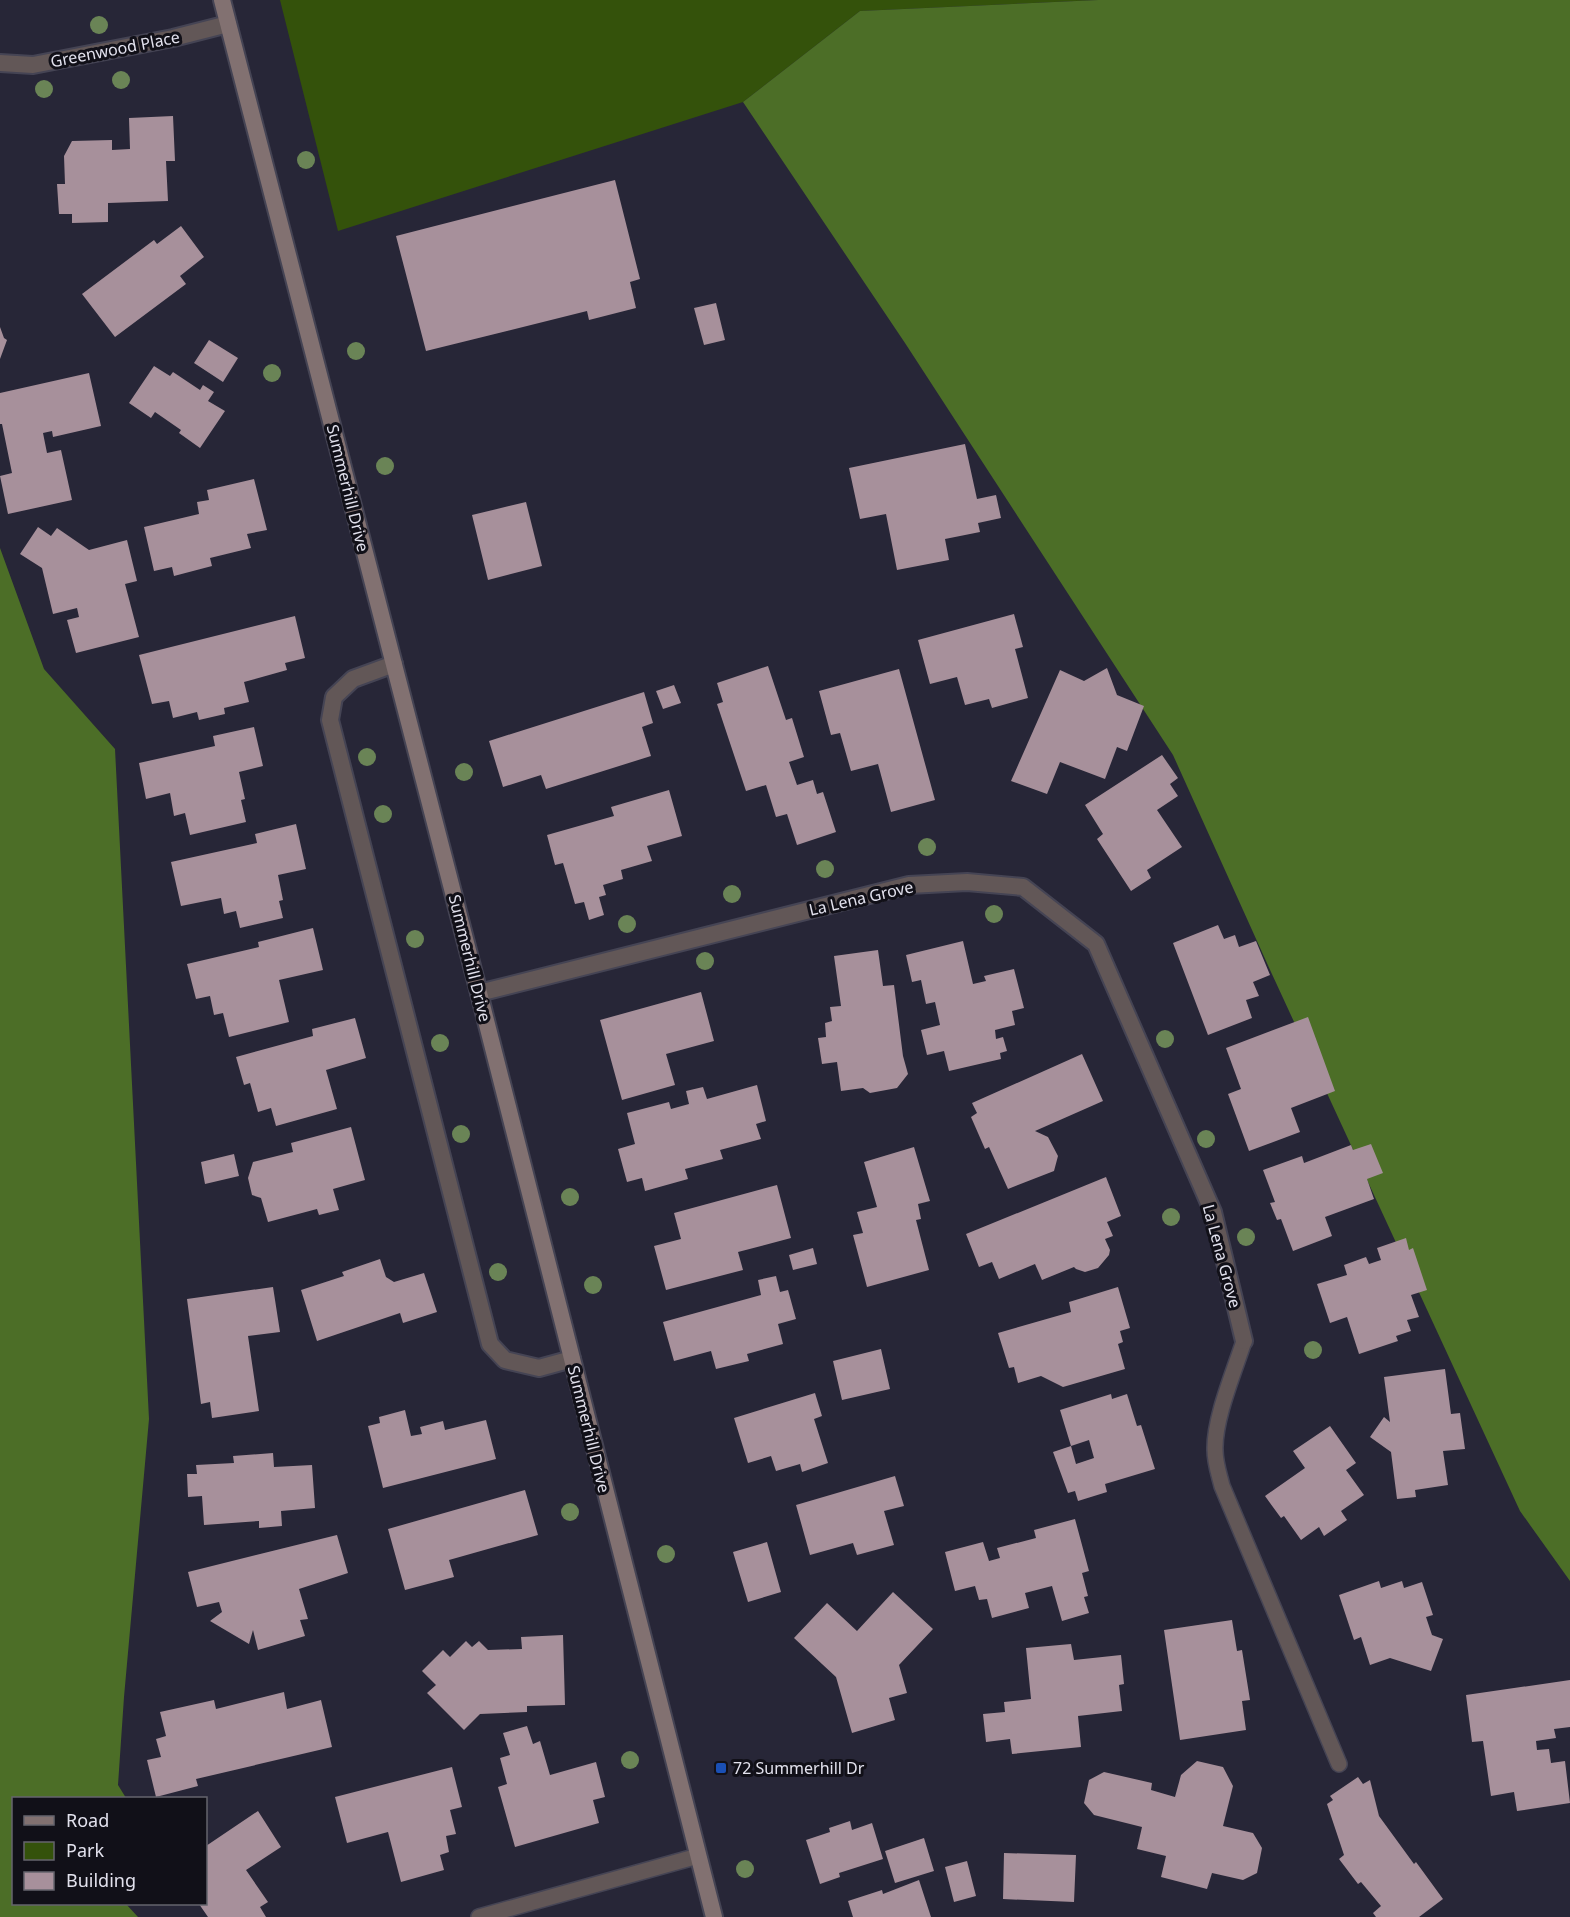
<svg xmlns="http://www.w3.org/2000/svg" width="1570" height="1917" font-family="'Noto Sans',sans-serif">
  <rect width="100%" height="100%" fill="#272637"/>
  <!-- green -->
  <path fill="#34520b" d="M 280,0 L 1098,0 L 860,11 L 743,102 L 338,231 Z"/>
  <!-- forest -->
  <path fill="#4c6e27" d="M 1098,0 L 1570,0 L 1570,1581 L 1520,1511 L 1271,972 L 1173,755 L 905,343 L 743,102 L 860,11 Z
    M 0,548 L 44,669 L 115,749 L 149,1419 L 124,1697 L 118,1785 L 126,1798 L 14,1798 L 14,1904 L 126,1904 L 138,1917 L 0,1917 Z"/>
  <!-- building -->
  <path fill="#a7909b" d="M 173,116 L 175,161 L 166,161 L 168,201 L 108,203 L 108,222 L 72,223 L 72,214 L 59,214 L 57,184 L 65,184 L 64,156 L 72,141 L 112,140 L 112,150 L 130,149 L 129,118 Z
    M 615,180 L 640,279 L 630,282 L 636,308 L 589,320 L 587,311 L 426,351 L 396,236 Z
    M 181,226 L 204,257 L 180,276 L 186,284 L 115,337 L 82,294 L 154,240 L 157,244 Z
    M 716,303 L 725,340 L 704,345 L 694,308 Z
    M 0,327 L 4,338 L 7,340 L 0,359 Z
    M 209,340 L 238,358 L 223,382 L 194,363 Z
    M 154,366 L 170,376 L 173,372 L 200,390 L 203,385 L 214,392 L 208,401 L 225,411 L 200,448 L 179,433 L 181,430 L 155,412 L 151,418 L 129,403 Z
    M 89,373 L 101,426 L 53,437 L 52,431 L 43,433 L 47,453 L 61,450 L 72,500 L 8,514 L 0,476 L 12,473 L 2,424 L 0,424 L 0,393 Z
    M 965,444 L 977,499 L 996,495 L 1001,518 L 978,523 L 980,532 L 945,539 L 949,560 L 897,570 L 886,514 L 860,519 L 849,468 Z
    M 254,479 L 267,530 L 247,534 L 251,548 L 210,558 L 212,566 L 174,576 L 172,567 L 154,571 L 144,527 L 199,514 L 197,502 L 209,500 L 207,490 Z
    M 526,502 L 542,566 L 488,580 L 472,515 Z
    M 38,527 L 51,536 L 57,528 L 89,550 L 127,540 L 137,581 L 125,584 L 139,637 L 76,653 L 67,620 L 79,617 L 77,608 L 53,614 L 42,568 L 20,554 Z
    M 1014,614 L 1023,647 L 1015,649 L 1028,698 L 992,708 L 989,699 L 965,705 L 957,677 L 930,684 L 918,640 Z
    M 295,616 L 305,658 L 285,663 L 287,670 L 244,682 L 249,702 L 224,708 L 225,714 L 199,720 L 197,712 L 173,718 L 169,701 L 152,704 L 139,655 Z
    M 768,666 L 786,720 L 792,718 L 804,757 L 789,762 L 797,785 L 813,780 L 817,794 L 823,792 L 836,832 L 797,845 L 787,814 L 776,817 L 766,785 L 746,791 L 717,704 L 723,702 L 717,683 Z
    M 1107,668 L 1117,695 L 1144,706 L 1127,751 L 1117,747 L 1105,779 L 1060,762 L 1047,794 L 1011,781 L 1060,670 L 1084,681 Z
    M 899,669 L 935,800 L 891,812 L 878,764 L 851,771 L 840,733 L 831,735 L 819,691 Z
    M 674,685 L 681,703 L 663,709 L 656,691 Z
    M 644,692 L 653,723 L 642,727 L 651,756 L 546,789 L 541,775 L 503,787 L 489,741 Z
    M 254,727 L 263,766 L 239,772 L 245,799 L 241,800 L 246,822 L 190,835 L 185,813 L 174,816 L 170,793 L 146,799 L 139,763 L 215,746 L 213,736 Z
    M 1162,755 L 1178,778 L 1170,784 L 1178,796 L 1157,810 L 1182,847 L 1147,870 L 1151,878 L 1131,891 L 1097,839 L 1103,834 L 1085,805 Z
    M 669,790 L 682,836 L 647,846 L 652,861 L 621,870 L 623,879 L 603,885 L 606,895 L 599,897 L 604,915 L 589,920 L 584,902 L 575,904 L 563,863 L 555,865 L 547,835 L 614,816 L 611,807 Z
    M 296,824 L 306,869 L 278,875 L 283,900 L 279,901 L 283,918 L 240,928 L 236,911 L 224,914 L 221,898 L 181,906 L 171,862 L 257,843 L 255,834 Z
    M 1218,925 L 1224,939 L 1235,935 L 1239,947 L 1256,941 L 1270,975 L 1253,982 L 1259,996 L 1246,1000 L 1252,1018 L 1208,1035 L 1173,943 Z
    M 313,928 L 323,970 L 279,980 L 289,1022 L 229,1037 L 223,1013 L 214,1015 L 210,996 L 196,999 L 187,964 L 259,947 L 258,942 Z
    M 963,941 L 973,984 L 986,981 L 984,976 L 1014,969 L 1024,1008 L 1012,1011 L 1015,1025 L 995,1030 L 996,1039 L 1003,1037 L 1007,1051 L 1000,1053 L 1001,1059 L 949,1071 L 944,1051 L 927,1055 L 921,1030 L 940,1025 L 935,1002 L 926,1004 L 921,980 L 912,982 L 906,955 Z
    M 878,950 L 883,986 L 894,985 L 903,1056 L 908,1074 L 897,1088 L 870,1093 L 863,1088 L 841,1091 L 837,1062 L 822,1064 L 818,1038 L 826,1037 L 825,1023 L 832,1021 L 830,1007 L 841,1006 L 834,956 Z
    M 701,992 L 714,1041 L 666,1054 L 675,1085 L 622,1100 L 600,1020 Z
    M 1308,1017 L 1335,1091 L 1291,1108 L 1300,1132 L 1249,1151 L 1228,1094 L 1241,1089 L 1226,1048 Z
    M 355,1018 L 366,1058 L 326,1070 L 337,1109 L 276,1126 L 271,1108 L 258,1112 L 250,1083 L 244,1085 L 236,1057 L 313,1036 L 312,1029 Z
    M 1082,1054 L 1103,1101 L 1035,1131 L 1048,1137 L 1058,1156 L 1054,1171 L 1008,1189 L 989,1147 L 985,1149 L 971,1117 L 977,1113 L 972,1103 Z
    M 757,1085 L 766,1121 L 756,1124 L 761,1139 L 720,1150 L 723,1159 L 685,1169 L 688,1179 L 645,1191 L 642,1178 L 627,1182 L 618,1149 L 635,1144 L 627,1113 L 669,1102 L 671,1109 L 689,1104 L 686,1091 L 703,1087 L 707,1099 Z
    M 351,1127 L 365,1180 L 333,1189 L 339,1210 L 319,1215 L 317,1209 L 268,1222 L 261,1198 L 252,1195 L 248,1178 L 253,1162 L 293,1152 L 291,1143 Z
    M 1371,1144 L 1383,1173 L 1367,1179 L 1374,1199 L 1325,1217 L 1332,1236 L 1293,1251 L 1281,1219 L 1277,1220 L 1270,1203 L 1275,1202 L 1263,1170 L 1302,1156 L 1304,1163 L 1351,1145 L 1353,1150 Z
    M 914,1147 L 930,1201 L 918,1204 L 921,1219 L 916,1220 L 929,1270 L 867,1287 L 853,1235 L 863,1233 L 857,1212 L 877,1207 L 864,1162 Z
    M 234,1154 L 239,1176 L 205,1184 L 201,1162 Z
    M 1106,1177 L 1121,1216 L 1107,1222 L 1113,1236 L 1105,1239 L 1110,1250 L 1109,1255 L 1098,1268 L 1085,1272 L 1076,1269 L 1074,1267 L 1042,1280 L 1035,1264 L 999,1279 L 992,1262 L 979,1267 L 966,1234 Z
    M 777,1185 L 791,1238 L 738,1252 L 743,1270 L 666,1290 L 654,1246 L 681,1239 L 674,1213 Z
    M 1406,1238 L 1409,1250 L 1413,1248 L 1427,1290 L 1411,1295 L 1419,1317 L 1407,1320 L 1411,1331 L 1396,1336 L 1398,1341 L 1359,1354 L 1347,1317 L 1330,1323 L 1317,1284 L 1347,1275 L 1344,1265 L 1366,1257 L 1369,1264 L 1381,1260 L 1377,1248 Z
    M 813,1248 L 817,1264 L 793,1270 L 789,1255 Z
    M 380,1259 L 386,1277 L 394,1282 L 424,1273 L 437,1312 L 403,1323 L 400,1313 L 317,1341 L 301,1290 L 344,1276 L 342,1272 Z
    M 776,1276 L 780,1292 L 788,1290 L 796,1319 L 778,1324 L 783,1344 L 747,1354 L 749,1361 L 716,1369 L 711,1351 L 674,1361 L 663,1322 L 761,1295 L 758,1280 Z
    M 273,1287 L 280,1332 L 248,1336 L 259,1411 L 212,1418 L 210,1402 L 201,1404 L 187,1299 Z
    M 1118,1287 L 1130,1328 L 1120,1331 L 1123,1342 L 1118,1344 L 1125,1369 L 1063,1387 L 1041,1376 L 1018,1383 L 1014,1367 L 1009,1368 L 998,1333 L 1071,1312 L 1069,1302 Z
    M 881,1349 L 890,1389 L 842,1400 L 833,1361 Z
    M 1445,1369 L 1451,1414 L 1460,1413 L 1465,1449 L 1443,1451 L 1448,1485 L 1415,1490 L 1416,1497 L 1397,1499 L 1391,1452 L 1370,1437 L 1384,1417 L 1390,1422 L 1384,1377 Z
    M 815,1393 L 822,1416 L 814,1419 L 828,1463 L 802,1472 L 800,1464 L 776,1471 L 771,1456 L 748,1463 L 734,1418 Z
    M 1111,1394 L 1112,1399 L 1127,1394 L 1137,1426 L 1141,1425 L 1155,1469 L 1105,1484 L 1107,1492 L 1078,1501 L 1075,1491 L 1068,1493 L 1053,1452 L 1071,1446 L 1076,1464 L 1094,1458 L 1089,1440 L 1071,1446 L 1060,1410 Z
    M 405,1410 L 411,1436 L 422,1434 L 420,1427 L 443,1421 L 445,1430 L 486,1420 L 496,1459 L 383,1488 L 368,1426 L 380,1423 L 379,1417 Z
    M 1330,1426 L 1356,1463 L 1346,1470 L 1364,1495 L 1341,1511 L 1347,1520 L 1324,1536 L 1319,1527 L 1301,1540 L 1284,1516 L 1281,1518 L 1265,1496 L 1305,1468 L 1293,1451 Z
    M 273,1453 L 274,1467 L 312,1465 L 315,1508 L 281,1511 L 282,1526 L 259,1528 L 259,1521 L 204,1525 L 202,1496 L 188,1497 L 187,1474 L 197,1474 L 196,1465 L 234,1463 L 233,1456 Z
    M 895,1476 L 904,1506 L 884,1511 L 894,1545 L 857,1555 L 853,1543 L 810,1555 L 796,1505 Z
    M 525,1490 L 538,1535 L 449,1560 L 454,1577 L 405,1590 L 388,1529 Z
    M 1075,1519 L 1089,1571 L 1082,1573 L 1088,1596 L 1084,1597 L 1089,1613 L 1062,1621 L 1052,1586 L 1025,1593 L 1029,1608 L 992,1618 L 987,1599 L 979,1600 L 975,1586 L 955,1591 L 945,1552 L 983,1542 L 989,1561 L 1000,1558 L 997,1548 L 1036,1538 L 1034,1530 Z
    M 337,1535 L 348,1573 L 299,1589 L 308,1619 L 300,1620 L 305,1636 L 258,1650 L 253,1630 L 249,1644 L 210,1621 L 222,1612 L 219,1602 L 197,1607 L 188,1572 Z
    M 767,1542 L 781,1592 L 748,1602 L 733,1552 Z
    M 1379,1581 L 1381,1588 L 1402,1581 L 1404,1588 L 1422,1582 L 1433,1615 L 1426,1617 L 1432,1635 L 1443,1639 L 1431,1671 L 1390,1658 L 1370,1665 L 1361,1637 L 1354,1640 L 1339,1595 Z
    M 893,1592 L 933,1629 L 899,1665 L 907,1693 L 889,1698 L 895,1720 L 852,1733 L 836,1677 L 794,1638 L 827,1603 L 857,1631 Z
    M 1232,1620 L 1237,1651 L 1242,1650 L 1250,1700 L 1242,1701 L 1246,1730 L 1180,1740 L 1164,1630 Z
    M 563,1635 L 565,1705 L 527,1706 L 527,1712 L 480,1714 L 464,1730 L 427,1693 L 436,1685 L 422,1671 L 443,1650 L 450,1657 L 466,1641 L 472,1647 L 479,1641 L 488,1650 L 522,1649 L 521,1637 Z
    M 1071,1644 L 1074,1660 L 1121,1655 L 1124,1684 L 1119,1685 L 1122,1711 L 1078,1716 L 1081,1747 L 1012,1754 L 1010,1739 L 986,1742 L 983,1714 L 1005,1712 L 1004,1702 L 1031,1699 L 1026,1648 Z
    M 1570,1680 L 1570,1727 L 1554,1729 L 1556,1738 L 1536,1741 L 1537,1750 L 1549,1749 L 1551,1763 L 1565,1761 L 1570,1803 L 1517,1811 L 1514,1792 L 1491,1796 L 1483,1741 L 1472,1742 L 1466,1695 Z
    M 284,1692 L 287,1709 L 321,1700 L 332,1747 L 196,1779 L 198,1786 L 156,1797 L 147,1760 L 161,1757 L 156,1739 L 166,1736 L 160,1712 L 214,1700 L 216,1709 Z
    M 527,1726 L 533,1744 L 540,1741 L 550,1775 L 596,1762 L 605,1797 L 593,1800 L 599,1823 L 515,1847 L 498,1787 L 507,1784 L 500,1758 L 510,1755 L 503,1733 Z
    M 1197,1761 L 1223,1767 L 1233,1786 L 1223,1826 L 1253,1833 L 1262,1848 L 1257,1873 L 1243,1880 L 1212,1873 L 1207,1889 L 1161,1877 L 1166,1856 L 1137,1849 L 1142,1827 L 1094,1815 L 1084,1803 L 1089,1780 L 1104,1772 L 1152,1783 L 1151,1790 L 1175,1797 L 1181,1775 Z
    M 452,1767 L 462,1807 L 450,1810 L 456,1834 L 446,1836 L 449,1852 L 440,1855 L 444,1870 L 401,1882 L 388,1832 L 347,1843 L 335,1797 Z
    M 1358,1777 L 1363,1784 L 1370,1780 L 1379,1816 L 1414,1864 L 1416,1862 L 1443,1899 L 1419,1917 L 1376,1917 L 1373,1913 L 1381,1906 L 1361,1882 L 1358,1884 L 1339,1859 L 1344,1855 L 1327,1804 L 1333,1800 L 1330,1796 Z
    M 258,1811 L 281,1847 L 246,1870 L 268,1902 L 260,1907 L 266,1917 L 208,1917 L 199,1904 L 206,1904 L 206,1846 Z
    M 850,1821 L 852,1830 L 872,1823 L 883,1859 L 839,1873 L 840,1877 L 820,1884 L 806,1840 L 830,1832 L 829,1828 Z
    M 924,1838 L 934,1871 L 895,1883 L 885,1851 Z
    M 1004,1853 L 1076,1855 L 1074,1902 L 1003,1899 Z
    M 967,1861 L 976,1896 L 954,1902 L 945,1867 Z
    M 919,1880 L 931,1917 L 853,1917 L 848,1901 L 882,1890 L 883,1894 Z"/>
  <g fill="none" stroke-linecap="round" stroke-linejoin="round">
    <defs>
      <path id="service" d="M 1244,1341 C 1234,1372 1214,1419 1215,1450 C 1215,1463 1219,1474 1222,1486 L 1339,1764
        M 479,1917 L 698,1856"/>
      <path id="minor" d="M 0,63 L 33,65 L 173,38 L 228,24
        M 394,664 L 353,679 L 334,697 L 330,720 L 490,1344 L 505,1360 L 539,1368 L 572,1359
        M 479,993 L 909,885 L 967,882 L 1023,887 L 1096,944 L 1213,1212 L 1244,1341"/>
      <path id="secondary" d="M 222,0 L 479,993 L 714,1917"/>
    </defs>
    <!-- service casing -->
    <use href="#service" stroke="#454454" stroke-width="18"/>
    <!-- minor casing -->
    <use href="#minor" stroke="#454454" stroke-width="20"/>
    <!-- secondary casing -->
    <use href="#secondary" stroke="#454454" stroke-width="20"/>
    <!-- service -->
    <use href="#service" stroke="#625757" stroke-width="15"/>
    <!-- minor -->
    <use href="#minor" stroke="#625757" stroke-width="16"/>
    <!-- secondary -->
    <use href="#secondary" stroke="#827171" stroke-width="16"/>
  </g>
  <!-- trees -->
  <g fill="#6a8456">
    <circle cx="99" cy="25" r="9"/>
    <circle cx="121" cy="80" r="9"/>
    <circle cx="44" cy="89" r="9"/>
    <circle cx="306" cy="160" r="9"/>
    <circle cx="356" cy="351" r="9"/>
    <circle cx="272" cy="373" r="9"/>
    <circle cx="385" cy="466" r="9"/>
    <circle cx="367" cy="757" r="9"/>
    <circle cx="464" cy="772" r="9"/>
    <circle cx="383" cy="814" r="9"/>
    <circle cx="927" cy="847" r="9"/>
    <circle cx="825" cy="869" r="9"/>
    <circle cx="732" cy="894" r="9"/>
    <circle cx="994" cy="914" r="9"/>
    <circle cx="627" cy="924" r="9"/>
    <circle cx="415" cy="939" r="9"/>
    <circle cx="705" cy="961" r="9"/>
    <circle cx="1165" cy="1039" r="9"/>
    <circle cx="440" cy="1043" r="9"/>
    <circle cx="461" cy="1134" r="9"/>
    <circle cx="1206" cy="1139" r="9"/>
    <circle cx="570" cy="1197" r="9"/>
    <circle cx="1171" cy="1217" r="9"/>
    <circle cx="1246" cy="1237" r="9"/>
    <circle cx="498" cy="1272" r="9"/>
    <circle cx="593" cy="1285" r="9"/>
    <circle cx="1313" cy="1350" r="9"/>
    <circle cx="570" cy="1512" r="9"/>
    <circle cx="666" cy="1554" r="9"/>
    <circle cx="630" cy="1760" r="9"/>
    <circle cx="745" cy="1869" r="9"/>
  </g>
  <!-- markers -->
  <rect fill="#1a4fb4" stroke="#111018" stroke-width="2" x="715" y="1762" width="12" height="12" rx="3"/>
  <g text-anchor="middle" stroke-width="6" stroke-linejoin="round" paint-order="stroke">
    <!-- street labels -->
    <g font-size="16" fill="#e2e1ed" stroke="#111018">
      <text transform="translate(115 49) rotate(-11)" y="6">Greenwood Place</text>
      <text transform="translate(348 488) rotate(76)" y="6">Summerhill Drive</text>
      <text transform="translate(861 898) rotate(-13)" y="6">La Lena Grove</text>
      <text transform="translate(470 958) rotate(76)" y="6">Summerhill Drive</text>
      <text transform="translate(1222 1256) rotate(75)" y="6">La Lena Grove</text>
      <text transform="translate(589 1429) rotate(76)" y="6">Summerhill Drive</text>
    </g>
    <!-- poi labels -->
    <g font-size="16" fill="#e2e1ed" stroke="#111018" text-anchor="start">
      <text x="733" y="1774">72 Summerhill Dr</text>
    </g>
  </g>
  <!-- legend -->
  <rect x="12" y="1797" width="195" height="108" fill="#111018" stroke="#65646d" stroke-width="1.5"/>
  <rect x="24" y="1816" width="30" height="9" fill="#827171" stroke="#65646d" stroke-width="1.5"/>
  <text x="66" y="1827" font-size="18" fill="#e2e1ed">Road</text>
  <rect x="24" y="1842" width="30" height="18" fill="#34520b" stroke="#65646d" stroke-width="1.5"/>
  <text x="66" y="1857" font-size="18" fill="#e2e1ed">Park</text>
  <rect x="24" y="1872" width="30" height="18" fill="#a7909b" stroke="#65646d" stroke-width="1.5"/>
  <text x="66" y="1887" font-size="18" fill="#e2e1ed">Building</text>
</svg>
